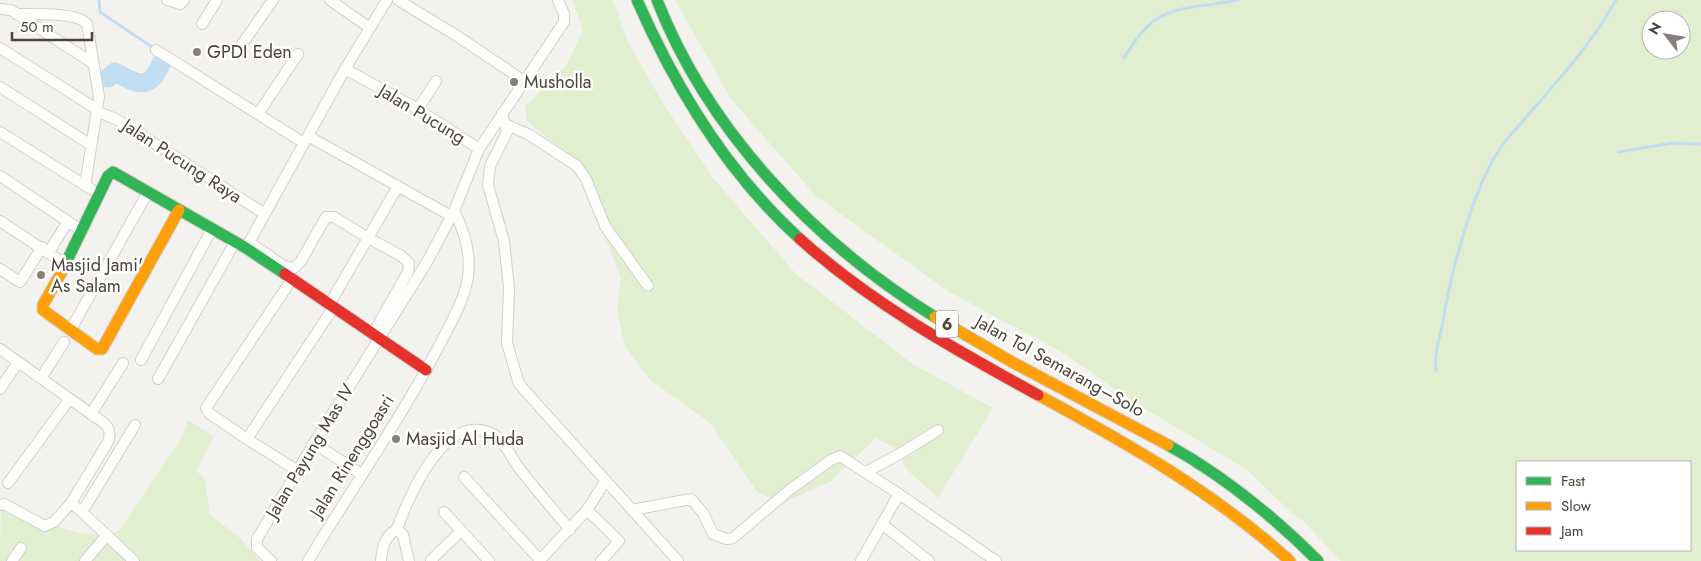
<svg xmlns="http://www.w3.org/2000/svg" width="1701" height="561" font-family="Jost,sans-serif">
  <rect width="100%" height="100%" fill="#f4f2ee"/>
  <!-- green -->
  <path fill="#e1eecf" fill-rule="evenodd" d="M 572,0 L 613,0 L 627,40 L 664,105 L 713,178 L 796,274 L 914,365 L 993,408 L 938,498 L 905,468 L 898,450 L 876,438 L 830,482 L 782,503 L 758,493 L 710,423 L 650,380 L 625,346 L 617,311 L 621,278 L 597,216 L 589,172 L 527,121 L 525,107 L 567,64 L 583,30 Z
    M 675,0 L 1701,0 L 1701,561 L 1341,561 L 1303,521 L 1293,514 L 1246,469 L 1132,401 L 1062,352 L 949,292 L 816,196 L 731,99 ZM 1651,20 L 1681,20 L 1681,50 L 1651,50 ZM 1517,462 L 1690,462 L 1690,550 L 1517,550 Z
    M 188,420 L 214,436 L 196,470 L 205,480 L 210,515 L 240,538 L 260,561 L 0,561 L 1,497 C 31,516 83,545 119,531 L 182,437 Z"/>
  <g fill="none" stroke-linecap="round" stroke-linejoin="round">
    <!-- stream -->
    <path stroke="#c0ddf1" stroke-width="3" d="M 99,0 L 100,12 L 155,49
      M 1124,58 C 1158,0 1179,12 1238,0
      M 1619,152 L 1672,143 L 1701,144
      M 1436,370 C 1434,352 1440,338 1443,321 C 1451,273 1474,182 1504,143 C 1543,96 1586,54 1616,0"/>
    <!-- river -->
    <path stroke="#c0ddf1" stroke-width="19" d="M 108,78 L 115,72 C 138,85 150,91 162,62"/>
    <defs>
      <path id="street" d="M 167,0 L 180,4 L 184,0
        M 330,0 L 370,28
        M 398,0 L 454,34 L 524,81
        M 0,9 L 11,10 L 94,64
        M 16,14 C 31,14 79,12 87,24 L 99,97 L 85,186
        M 202,24 L 217,0
        M 0,48 L 98,110
        M 156,50 L 304,143
        M 238,50 L 273,0
        M 345,69 L 418,109 L 479,149
        M 0,87 L 91,145
        M 418,109 L 436,81
        M 98,112 L 116,119 L 265,214
        M 502,113 L 507,132 L 490,166 L 488,185 L 504,241 L 509,288 L 507,343 L 519,384 L 678,561
        M 258,114 L 298,54
        M 507,125 L 528,134 L 577,166 L 586,179 L 605,226 L 648,286
        M 0,132 L 91,189
        M 308,136 L 451,216
        M 0,176 L 82,231
        M 0,221 L 65,264
        M 249,242 L 284,266 L 294,268 L 301,261 L 326,217 L 334,217 L 368,238 L 398,186
        M 246,248 L 345,69 L 387,0
        M 49,252 L 68,221
        M 0,269 L 20,282 L 42,247
        M 333,298 L 368,238 L 400,255 L 409,263 L 408,272 L 376,328
        M 71,329 L 148,192
        M 0,349 L 91,414
        M 141,360 L 212,229
        M 123,363 L 91,414 C 102,422 114,426 108,442 L 71,503 L 82,512 L 135,425
        M 41,378 L 64,342
        M 158,379 L 235,242
        M 0,389 L 18,362
        M 247,439 L 209,413 L 206,408 L 292,279
        M 314,443 L 361,474
        M 298,471 L 247,439 L 333,308
        M 866,472 L 903,452 L 938,430
        M 464,477 L 540,560
        M 8,483 L 69,400
        M 0,505 L 4,504 L 45,526 L 54,522 L 71,503
        M 587,510 L 619,541 L 601,561
        M 632,510 L 691,499 L 703,513 L 713,534 L 727,539 L 733,538 L 792,488 L 831,460 L 840,456 L 899,494
        M 82,512 L 134,561
        M 444,512 L 489,561
        M 882,524 L 929,561
        M 397,529 C 408,499 439,424 480,430 C 486,431 493,433 497,437 C 506,445 512,458 519,468 C 535,489 553,509 570,530
        M 431,560 L 461,531
        M 12,561 L 21,548
        M 85,561 L 107,535
        M 271,561 L 257,548 L 257,539 L 314,443 L 427,262 L 454,211 L 479,149 L 564,22 L 564,14 L 558,0
        M 308,561 C 351,490 400,420 439,346 C 450,324 464,302 468,277 C 471,253 465,232 454,211
        M 381,561 C 382,547 385,536 397,529 L 403,535 L 409,561
        M 539,561 L 587,510 L 606,480
        M 861,561 L 899,494 L 996,561"/>
      <path id="fast" d="M 637,0 C 676,89 727,173 800,239
        M 657,0 C 708,131 816,244 935,317
        M 61,273 L 108,176 L 113,172 L 246,248 L 285,274
        M 1168,445 C 1224,476 1273,516 1318,561"/>
      <path id="slow" d="M 61,273 L 43,305 L 43,310 L 97,349 L 102,349 L 179,210
        M 935,317 L 1012,362 L 1168,445
        M 1038,395 C 1127,443 1215,493 1290,561"/>
      <path id="jam" d="M 800,239 C 871,303 954,349 1038,395
        M 285,274 L 426,370"/>
    </defs>
    <!-- street casing -->
    <use href="#street" stroke="#d2d0cb" stroke-width="12"/>
    <!-- fast casing -->
    <use href="#fast" stroke="#d3cfc5" stroke-width="13"/>
    <!-- slow casing -->
    <use href="#slow" stroke="#d3cfc5" stroke-width="13"/>
    <!-- jam casing -->
    <use href="#jam" stroke="#d3cfc5" stroke-width="13"/>
    <!-- street -->
    <use href="#street" stroke="#fdfdfc" stroke-width="10"/>
    <!-- fast -->
    <use href="#fast" stroke="#30b455" stroke-width="11"/>
    <!-- slow -->
    <use href="#slow" stroke="#ff9f0a" stroke-width="11"/>
    <!-- jam -->
    <use href="#jam" stroke="#e5322d" stroke-width="11"/>
  </g>
  <!-- markers -->
  <g fill="#868178" stroke="#fff" stroke-width="2">
    <circle cx="197" cy="52" r="5"/>
    <circle cx="514" cy="82" r="5"/>
    <circle cx="41" cy="275" r="5"/>
    <circle cx="396" cy="439" r="5"/>
  </g>
  <g text-anchor="middle" stroke-width="5" stroke-linejoin="round" paint-order="stroke">
    <!-- shield labels -->
    <rect fill="#fff" stroke="#817c74" stroke-width="1" x="936" y="310.5" width="22" height="27" rx="4"/>
    <g font-size="16" font-weight="bold" fill="#4b4439">
      <text x="947" y="330">6</text>
    </g>
    <!-- poi labels -->
    <g font-size="18" fill="#4b4439" stroke="#fff" text-anchor="start">
      <text x="207" y="58">GPDI Eden</text>
      <text x="524" y="88">Musholla</text>
      <text x="51" y="271">Masjid Jami'<tspan x="51" dy="21">As Salam</tspan></text>
      <text x="406" y="445">Masjid Al Huda</text>
    </g>
    <!-- street labels -->
    <g font-size="18" fill="#4b4439" stroke="#fff">
      <text transform="translate(422 114) rotate(31)" y="6">Jalan Pucung</text>
      <text transform="translate(182 161) rotate(33)" y="6">Jalan Pucung Raya</text>
      <text transform="translate(1060 366) rotate(29)" y="6">Jalan Tol Semarang–Solo</text>
      <text transform="translate(310 451) rotate(-59)" y="6">Jalan Payung Mas IV</text>
      <text transform="translate(352 456) rotate(-58)" y="6">Jalan Rinenggoasri</text>
    </g>
  </g>
  <!-- legend -->
  <rect x="1516" y="461" width="175" height="90" fill="#ffffff" stroke="#b7b4b0"/>
  <rect x="1526" y="477" width="25" height="8" fill="#30b455" stroke="#b7b4b0"/>
  <text x="1561" y="486" font-size="15" fill="#4b4439">Fast</text>
  <rect x="1526" y="502" width="25" height="8" fill="#ff9f0a" stroke="#b7b4b0"/>
  <text x="1561" y="511" font-size="15" fill="#4b4439">Slow</text>
  <rect x="1526" y="527" width="25" height="8" fill="#e5322d" stroke="#b7b4b0"/>
  <text x="1561" y="536" font-size="15" fill="#4b4439">Jam</text>
  <!-- north arrow -->
  <g transform="translate(1666 35) rotate(301)"><circle r="24" fill="#ffffff" stroke="#b7b4b0"/>
  <path d="M0-4L9 19L0 12L-9 19Z" fill="#868178"/>
  <text y="-8" font-size="14" font-weight="bold" text-anchor="middle" fill="#4b4439">N</text>
  </g>
  <!-- scale -->
  <path d="M12 32v8h80v-8" fill="none" stroke="#4b4439" stroke-width="2.5"/>
  <text x="20" y="32" font-size="15" fill="#4b4439" stroke="#ffffff" stroke-width="4" paint-order="stroke">50 m</text>
</svg>
